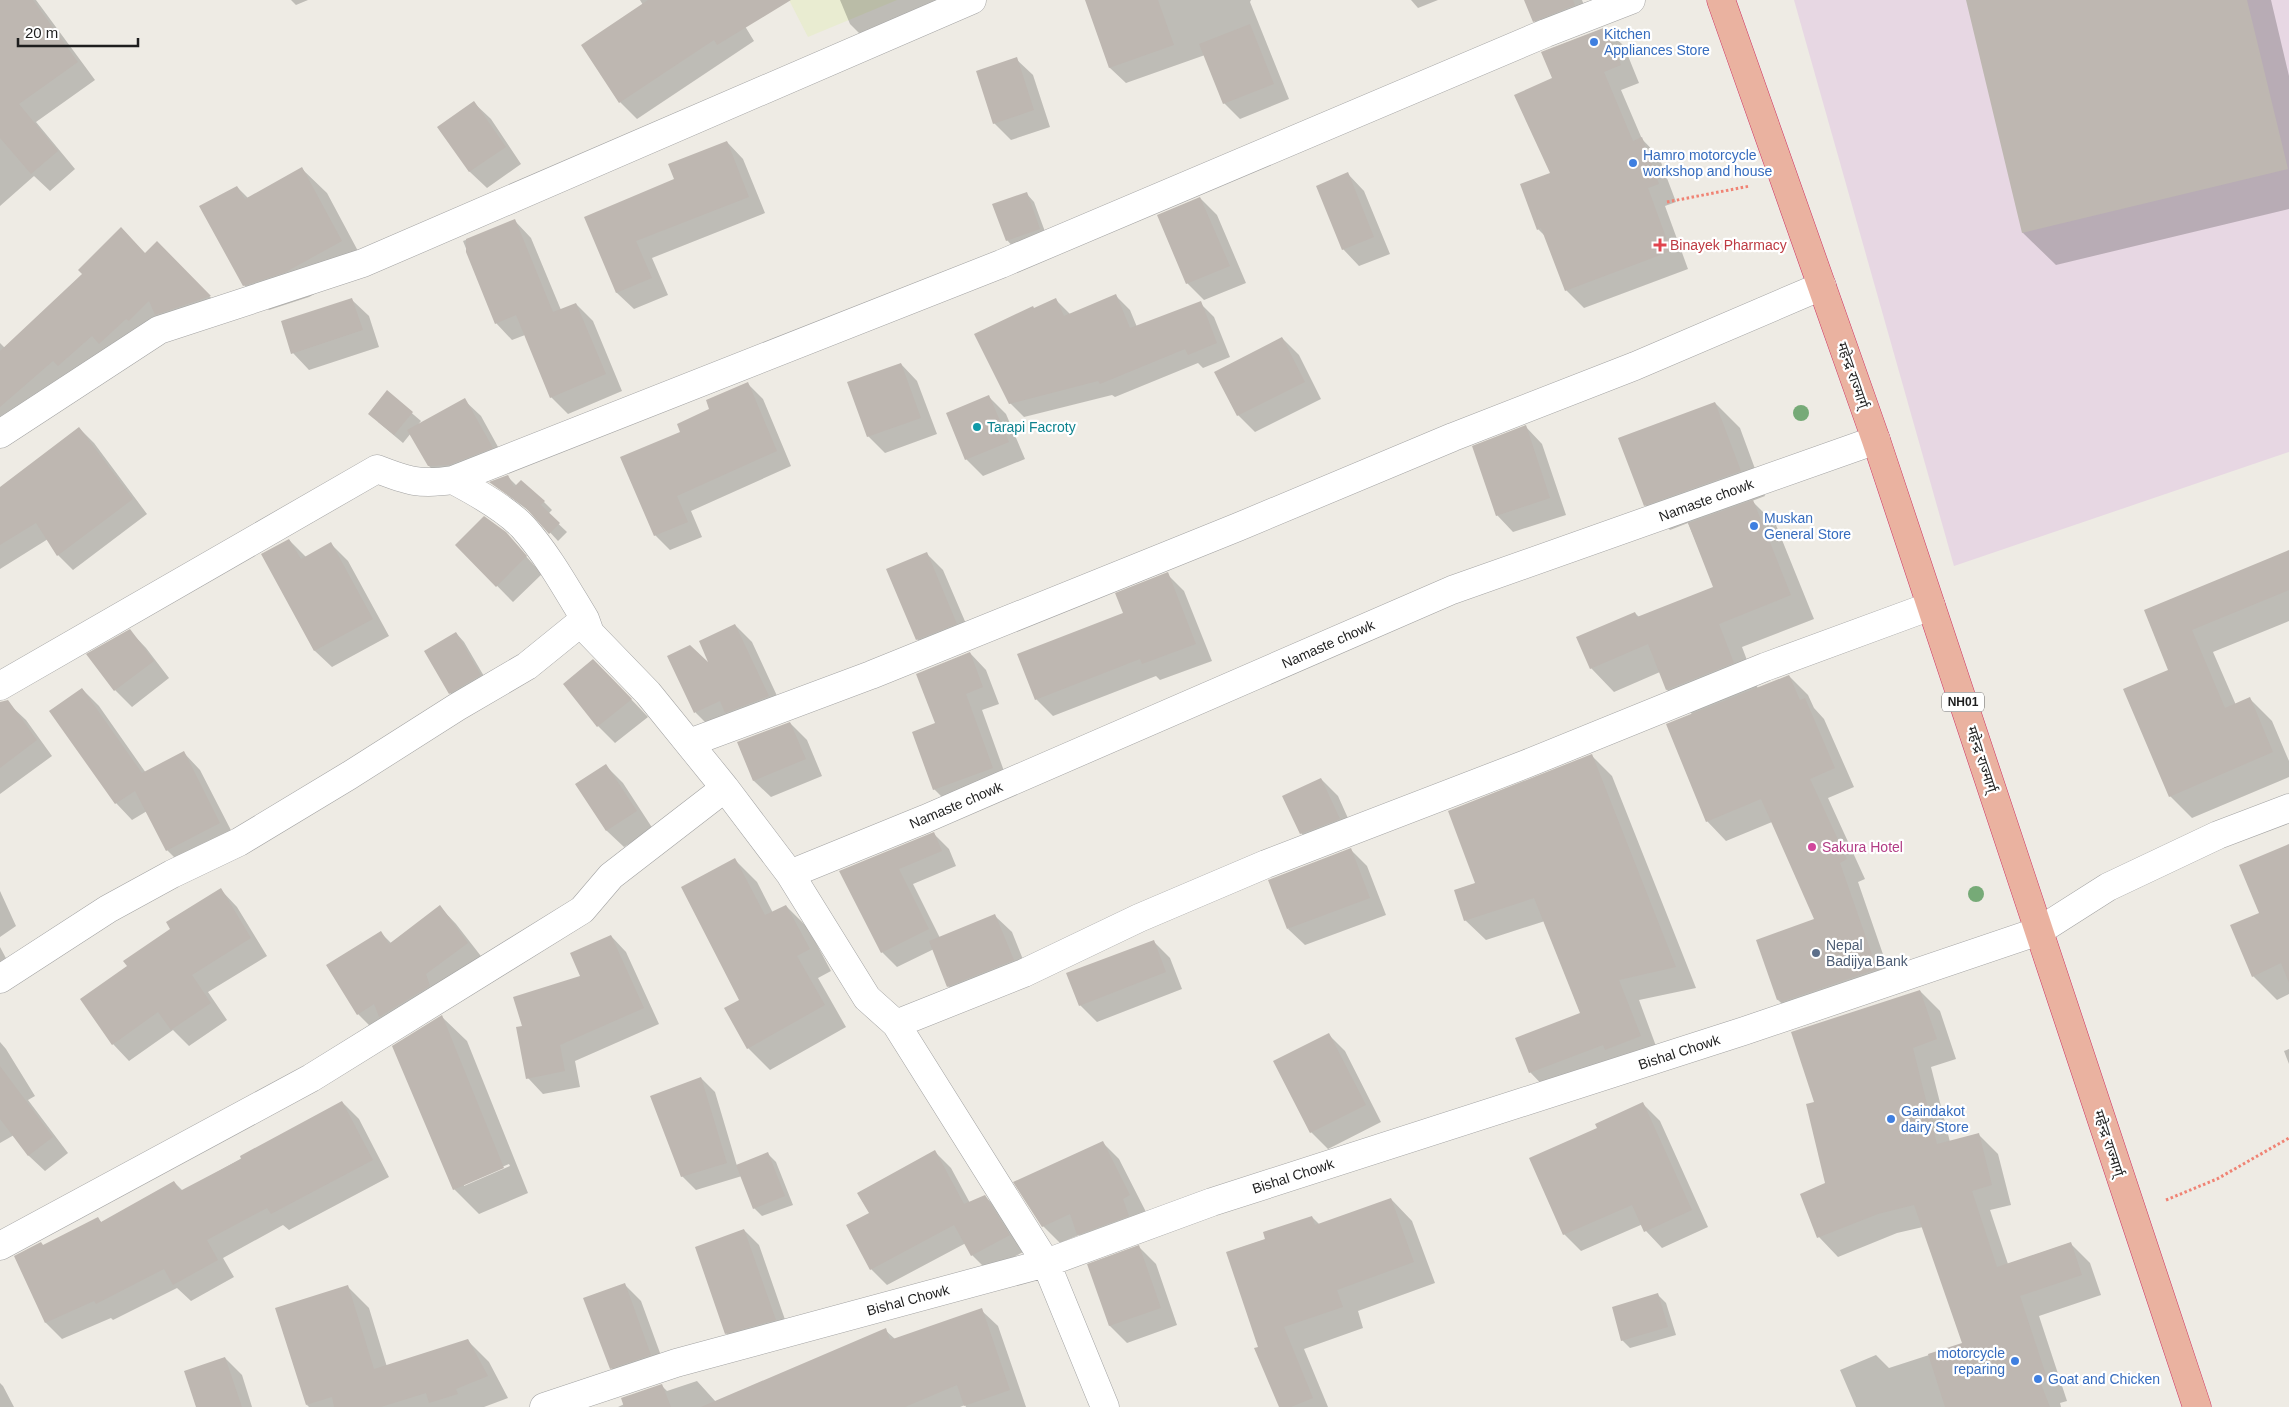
<svg xmlns="http://www.w3.org/2000/svg" width="2289" height="1407" font-family="Arial,'Noto Sans Devanagari',sans-serif">
  <rect width="100%" height="100%" fill="#eeebe4"/>
  <!-- industrial -->
  <path fill="#e7d7e3" d="M 1794,0 L 2289,0 L 2289,452 L 1954,566 Z"/>
  <!-- farmland -->
  <path fill="#e9ecd1" d="M 789,0 L 897,0 L 808,37 Z"/>
  <!-- shadow -->
  <path fill="#0003" fill-rule="evenodd" d="M 0,0 L 36,0 L 95,80 L 36,122 L 75,169 L 50,191 L 34,176 L 0,206 Z
    M 291,0 L 308,0 L 296,5 Z
    M 640,0 L 729,0 L 754,41 L 637,119 L 620,102 L 643,5 Z
    M 840,0 L 940,0 L 867,41 L 850,24 Z
    M 1086,0 L 1251,0 L 1250,2 L 1289,99 L 1240,119 L 1224,103 L 1205,55 L 1126,83 L 1110,68 Z
    M 1411,0 L 1438,0 L 1418,8 Z
    M 1526,0 L 1582,0 L 1590,21 L 1550,36 L 1534,21 Z
    M 1968,0 L 2271,0 L 2289,76 L 2289,209 L 2056,265 L 2023,233 Z
    M 1605,28 L 1624,46 L 1639,83 L 1621,90 L 1642,139 L 1659,157 L 1676,202 L 1665,206 L 1688,269 L 1584,308 L 1566,290 L 1545,236 L 1538,229 L 1552,174 L 1553,79 Z
    M 1016,59 L 1033,75 L 1050,127 L 1011,140 L 994,123 Z
    M 474,103 L 491,119 L 521,164 L 487,188 L 470,172 L 439,127 Z
    M 727,142 L 743,159 L 765,213 L 652,258 L 668,295 L 634,309 L 617,293 L 586,218 L 676,180 Z
    M 302,169 L 327,193 L 366,266 L 309,297 L 269,310 L 244,285 L 237,187 L 248,198 Z
    M 1348,174 L 1364,191 L 1390,254 L 1359,266 L 1343,249 Z
    M 1026,193 L 1034,202 L 1047,237 L 1015,249 L 1007,240 Z
    M 1200,198 L 1217,215 L 1246,283 L 1204,300 L 1187,283 Z
    M 515,221 L 531,238 L 561,310 L 576,304 L 593,321 L 622,391 L 568,414 L 551,397 L 525,335 L 512,340 L 496,323 L 463,241 Z
    M 157,243 L 226,313 L 172,330 L 0,424 L 0,343 L 5,348 L 146,254 Z
    M 1116,296 L 1130,310 L 1137,327 L 1200,303 L 1214,317 L 1230,357 L 1203,368 L 1198,363 L 1115,397 L 1112,395 L 1024,417 L 1010,403 L 1035,309 L 1055,299 L 1070,314 Z
    M 352,300 L 369,316 L 379,347 L 309,370 L 293,353 Z
    M 1282,338 L 1299,355 L 1321,399 L 1255,432 L 1238,415 Z
    M 901,364 L 917,381 L 937,434 L 885,453 L 868,436 Z
    M 748,384 L 763,399 L 791,466 L 691,511 L 702,537 L 670,550 L 655,535 L 681,432 Z
    M 387,392 L 421,421 L 417,426 L 464,400 L 481,416 L 508,465 L 446,483 L 429,466 L 411,433 L 403,443 L 378,422 Z
    M 989,397 L 1006,414 L 1025,459 L 983,476 L 966,459 Z
    M 1715,403 L 1740,428 L 1765,496 L 1752,501 L 1776,525 L 1814,619 L 1742,647 L 1758,689 L 1789,676 L 1808,695 L 1814,708 L 1824,719 L 1854,787 L 1828,798 L 1865,879 L 1858,882 L 1895,989 L 1798,1019 L 1778,1000 L 1758,940 L 1816,920 L 1772,822 L 1726,841 L 1707,821 L 1693,715 L 1667,690 L 1660,672 L 1614,692 L 1591,668 L 1635,613 L 1639,617 L 1715,587 L 1688,523 L 1670,530 L 1645,505 Z
    M 1526,427 L 1542,444 L 1566,515 L 1513,532 L 1497,515 Z
    M 79,428 L 94,443 L 147,514 L 73,570 L 58,555 L 48,539 L 0,569 L 0,488 Z
    M 508,477 L 517,486 L 544,502 L 552,510 L 548,514 L 567,532 L 558,541 L 533,514 L 492,483 Z
    M 505,533 L 542,574 L 513,602 L 457,545 Z
    M 289,540 L 306,557 L 331,544 L 348,561 L 389,636 L 332,667 L 315,651 L 263,555 Z
    M 2289,551 L 2289,621 L 2213,652 L 2236,705 L 2250,699 L 2272,721 L 2289,761 L 2289,777 L 2192,818 L 2170,796 L 2170,671 L 2146,610 Z
    M 926,553 L 943,570 L 973,640 L 934,656 L 917,639 Z
    M 1167,574 L 1184,591 L 1212,661 L 1160,680 L 1156,676 L 1053,716 L 1036,699 Z
    M 735,625 L 752,642 L 785,713 L 712,729 L 696,713 L 669,657 L 712,667 Z
    M 130,631 L 146,648 L 169,678 L 132,707 L 115,690 Z
    M 456,633 L 464,642 L 488,683 L 458,701 L 450,693 Z
    M 970,653 L 986,670 L 999,704 L 982,710 L 1009,785 L 951,806 L 934,789 L 937,724 Z
    M 610,677 L 648,717 L 615,743 L 598,726 L 565,684 Z
    M 82,689 L 99,706 L 146,773 L 184,753 L 200,770 L 236,840 L 184,867 L 167,850 L 147,811 L 132,820 L 116,803 Z
    M 10,705 L 26,720 L 52,756 L 0,794 L 0,713 Z
    M 790,723 L 807,740 L 822,776 L 771,797 L 754,781 L 738,743 Z
    M 1592,756 L 1612,776 L 1696,988 L 1639,1000 L 1660,1057 L 1550,1093 L 1530,1072 L 1581,1014 L 1545,921 L 1486,940 L 1465,920 L 1477,884 Z
    M 606,766 L 623,783 L 653,829 L 624,847 L 607,831 L 577,785 Z
    M 1321,779 L 1338,796 L 1356,836 L 1318,850 L 1301,833 Z
    M 934,834 L 949,849 L 956,866 L 913,884 L 940,938 L 995,916 L 1012,932 L 1030,977 L 965,1003 L 948,986 L 934,949 L 897,967 L 882,952 L 841,871 Z
    M 2289,845 L 2289,994 L 2277,1000 L 2253,976 L 2261,914 Z
    M 1351,850 L 1367,866 L 1386,915 L 1305,945 L 1288,929 Z
    M 735,860 L 757,882 L 773,913 L 786,906 L 808,928 L 831,971 L 818,978 L 846,1027 L 770,1070 L 748,1048 L 726,1008 L 741,1000 Z
    M 221,890 L 237,907 L 267,956 L 208,992 L 227,1020 L 189,1046 L 173,1030 L 129,1061 L 113,1044 L 128,967 Z
    M 0,891 L 16,926 L 0,937 Z
    M 440,907 L 456,924 L 484,960 L 375,1031 L 358,1014 L 380,932 L 391,943 Z
    M 611,936 L 626,952 L 659,1024 L 575,1061 L 580,1087 L 543,1094 L 528,1078 L 523,1027 L 582,977 Z
    M 1153,941 L 1170,958 L 1182,989 L 1097,1022 L 1080,1005 Z
    M 0,947 L 8,962 L 0,966 Z
    M 1920,991 L 1940,1011 L 1956,1059 L 1931,1067 L 1950,1142 L 1979,1135 L 1998,1154 L 2011,1205 L 1990,1210 L 2008,1264 L 2070,1243 L 2090,1263 L 2101,1295 L 2039,1316 L 2067,1401 L 2060,1403 L 2061,1407 L 1856,1407 L 1840,1370 L 1876,1355 L 1889,1368 L 1963,1344 L 1923,1227 L 1897,1233 L 1838,1257 L 1819,1237 L 1827,1184 L 1816,1103 Z
    M 442,1017 L 467,1041 L 528,1193 L 479,1214 L 454,1189 ZM 509,1164 L 510,1166 L 464,1186 L 464,1183 Z
    M 1328,1034 L 1345,1051 L 1381,1122 L 1328,1149 L 1311,1132 Z
    M 0,1042 L 6,1049 L 35,1096 L 28,1100 L 68,1153 L 45,1171 L 29,1156 L 14,1135 L 0,1143 Z
    M 2289,1049 L 2289,1064 L 2284,1051 Z
    M 701,1078 L 715,1092 L 737,1166 L 768,1154 L 776,1162 L 793,1205 L 762,1216 L 754,1208 L 742,1176 L 696,1190 L 682,1176 Z
    M 342,1102 L 359,1119 L 389,1177 L 289,1230 L 283,1225 L 223,1258 L 234,1277 L 191,1301 L 177,1288 L 113,1320 L 111,1318 L 62,1339 L 46,1323 L 44,1246 L 98,1219 L 102,1223 L 174,1182 L 183,1191 Z
    M 1643,1104 L 1660,1121 L 1708,1227 L 1662,1248 L 1646,1231 L 1643,1224 L 1581,1251 L 1564,1234 L 1599,1129 Z
    M 1102,1142 L 1119,1159 L 1146,1212 L 1095,1251 L 1079,1235 L 1060,1243 L 1043,1226 Z
    M 935,1152 L 951,1168 L 970,1203 L 985,1196 L 1000,1212 L 1025,1251 L 988,1271 L 972,1255 L 966,1243 L 887,1285 L 871,1269 L 848,1226 L 870,1214 Z
    M 1391,1199 L 1412,1221 L 1435,1283 L 1358,1311 L 1363,1328 L 1304,1349 L 1328,1407 L 1280,1407 L 1260,1348 L 1267,1240 L 1312,1217 L 1320,1225 Z
    M 744,1230 L 759,1245 L 790,1334 L 741,1348 L 726,1333 Z
    M 1139,1247 L 1156,1264 L 1177,1325 L 1127,1343 L 1110,1326 L 1089,1265 Z
    M 624,1284 L 641,1301 L 667,1372 L 628,1385 L 611,1368 Z
    M 348,1287 L 369,1308 L 387,1367 L 468,1341 L 489,1362 L 508,1398 L 484,1407 L 309,1407 L 307,1405 Z
    M 1658,1295 L 1666,1303 L 1676,1335 L 1630,1348 L 1622,1340 Z
    M 981,1310 L 998,1326 L 1026,1407 L 966,1407 L 965,1405 L 960,1407 L 618,1407 L 662,1386 L 667,1391 L 697,1381 L 716,1402 L 885,1330 L 895,1339 Z
    M 225,1358 L 242,1375 L 252,1407 L 198,1407 Z
    M 0,1383 L 3,1386 L 14,1407 L 0,1407 Z"/>
  <!-- building -->
  <path fill="#beb7b1" d="M 0,0 L 33,0 L 78,62 L 19,104 L 58,151 L 31,174 L 0,138 Z
    M 648,0 L 791,0 L 717,45 L 714,40 L 619,103 L 581,45 Z
    M 1085,0 L 1158,0 L 1174,45 L 1109,68 Z
    M 1524,0 L 1573,0 L 1575,5 L 1533,22 Z
    M 1966,0 L 2247,0 L 2288,169 L 2022,233 Z
    M 1250,24 L 1274,84 L 1223,104 L 1199,44 Z
    M 1606,27 L 1621,65 L 1604,72 L 1633,141 L 1642,137 L 1659,184 L 1648,188 L 1671,251 L 1565,291 L 1541,228 L 1537,230 L 1520,184 L 1550,173 L 1514,95 L 1552,78 L 1541,52 Z
    M 1017,57 L 1034,110 L 993,124 L 976,71 Z
    M 474,101 L 506,147 L 469,172 L 437,127 Z
    M 727,141 L 749,197 L 636,241 L 652,278 L 616,293 L 584,217 L 674,179 L 668,164 Z
    M 302,167 L 342,241 L 284,273 L 243,286 L 199,206 L 237,186 L 245,199 Z
    M 1348,172 L 1374,237 L 1342,250 L 1316,186 Z
    M 1027,192 L 1040,229 L 1006,241 L 992,204 Z
    M 1200,197 L 1230,266 L 1186,284 L 1157,215 Z
    M 515,219 L 553,312 L 576,303 L 606,374 L 550,398 L 516,315 L 495,324 L 466,252 L 466,239 Z
    M 121,227 L 145,253 L 157,241 L 211,296 L 155,315 L 149,301 L 129,321 L 126,319 L 99,344 L 92,336 L 58,366 L 53,361 L 0,407 L 0,351 L 82,274 L 78,270 Z
    M 1116,294 L 1130,328 L 1201,301 L 1217,343 L 1188,355 L 1185,349 L 1100,384 L 1098,381 L 1009,404 L 974,334 L 1033,306 L 1034,308 L 1056,298 L 1064,316 Z
    M 352,298 L 363,330 L 291,354 L 281,321 Z
    M 1282,337 L 1305,382 L 1237,416 L 1214,372 Z
    M 901,363 L 921,418 L 867,437 L 847,382 Z
    M 748,382 L 777,451 L 677,496 L 688,522 L 654,536 L 620,457 L 680,432 L 677,424 L 709,409 L 706,400 Z
    M 387,390 L 413,412 L 394,435 L 368,414 Z
    M 989,395 L 1009,442 L 965,460 L 946,413 Z
    M 465,398 L 493,448 L 449,465 L 428,466 L 407,430 Z
    M 1715,402 L 1741,471 L 1644,506 L 1618,438 Z
    M 1526,425 L 1550,498 L 1496,516 L 1472,446 Z
    M 79,427 L 133,499 L 57,556 L 36,523 L 0,545 L 0,487 Z
    M 508,475 L 514,487 L 521,480 L 545,501 L 541,505 L 560,523 L 549,534 L 526,508 L 489,482 Z
    M 1753,500 L 1791,595 L 1719,624 L 1734,663 L 1666,690 L 1648,644 L 1590,669 L 1576,637 L 1635,612 L 1637,617 L 1713,587 L 1688,523 Z
    M 484,516 L 506,532 L 527,556 L 496,587 L 455,545 Z
    M 289,539 L 301,559 L 331,542 L 373,619 L 314,651 L 261,554 Z
    M 2289,550 L 2289,590 L 2192,630 L 2225,708 L 2250,697 L 2273,752 L 2169,797 L 2123,689 L 2168,670 L 2144,610 Z
    M 927,552 L 957,624 L 916,640 L 886,569 Z
    M 1168,572 L 1196,644 L 1142,664 L 1140,659 L 1035,700 L 1017,654 L 1123,613 L 1115,593 Z
    M 735,624 L 769,696 L 725,713 L 720,701 L 694,713 L 667,656 L 690,645 L 708,662 L 699,641 Z
    M 130,629 L 154,661 L 114,691 L 86,654 Z
    M 456,632 L 481,675 L 449,694 L 424,651 Z
    M 970,652 L 983,687 L 966,694 L 993,768 L 933,790 L 912,732 L 935,723 L 916,674 Z
    M 593,659 L 632,699 L 597,727 L 563,684 Z
    M 1789,675 L 1800,700 L 1805,698 L 1835,768 L 1810,779 L 1847,859 L 1840,863 L 1877,969 L 1781,1002 L 1780,999 L 1777,1000 L 1756,940 L 1814,919 L 1761,799 L 1706,822 L 1666,724 Z
    M 82,688 L 142,773 L 184,751 L 220,823 L 166,851 L 135,791 L 115,804 L 49,711 Z
    M 8,700 L 37,740 L 0,768 L 0,702 Z
    M 790,722 L 806,759 L 753,781 L 737,742 Z
    M 1592,754 L 1676,967 L 1619,980 L 1641,1036 L 1605,1050 L 1603,1045 L 1529,1073 L 1515,1038 L 1580,1013 L 1534,898 L 1464,921 L 1454,890 L 1475,883 L 1448,811 Z
    M 606,764 L 637,811 L 606,831 L 575,784 Z
    M 1321,778 L 1340,819 L 1300,834 L 1282,796 Z
    M 934,832 L 942,851 L 899,869 L 929,929 L 881,953 L 839,871 Z
    M 2289,844 L 2289,983 L 2281,963 L 2252,977 L 2230,925 L 2259,913 L 2239,865 Z
    M 1351,848 L 1370,898 L 1287,929 L 1268,880 Z
    M 735,858 L 765,915 L 786,905 L 810,949 L 797,956 L 825,1005 L 747,1049 L 724,1008 L 739,1000 L 681,887 Z
    M 221,888 L 251,938 L 192,975 L 211,1003 L 171,1030 L 158,1012 L 112,1045 L 80,999 L 127,966 L 123,961 L 170,929 L 166,922 Z
    M 440,905 L 468,943 L 426,974 L 430,986 L 379,1017 L 374,1004 L 357,1015 L 326,965 L 381,931 L 389,944 Z
    M 995,914 L 1014,960 L 947,987 L 929,941 Z
    M 611,935 L 644,1008 L 560,1045 L 565,1071 L 526,1079 L 516,1027 L 522,1026 L 513,997 L 580,976 L 570,953 Z
    M 1154,940 L 1166,972 L 1079,1006 L 1066,973 Z
    M 1920,990 L 1937,1039 L 1913,1048 L 1937,1144 L 1979,1133 L 1992,1185 L 1972,1191 L 1997,1267 L 2071,1242 L 2082,1275 L 2020,1296 L 2048,1381 L 2041,1384 L 2050,1407 L 1945,1407 L 1928,1354 L 1962,1343 L 1914,1205 L 1878,1214 L 1817,1238 L 1800,1194 L 1825,1183 L 1806,1104 L 1814,1102 L 1791,1032 Z
    M 442,1015 L 504,1168 L 453,1190 L 392,1046 Z
    M 1329,1033 L 1366,1105 L 1310,1133 L 1273,1061 Z
    M 0,1066 L 53,1137 L 28,1156 L 0,1119 Z
    M 701,1077 L 727,1163 L 681,1177 L 650,1096 Z
    M 342,1101 L 373,1160 L 271,1214 L 267,1208 L 207,1240 L 218,1260 L 173,1285 L 164,1269 L 96,1304 L 94,1301 L 45,1323 L 14,1256 L 41,1242 L 43,1245 L 98,1217 L 101,1222 L 174,1181 L 180,1191 L 241,1159 L 240,1156 Z
    M 1643,1102 L 1692,1210 L 1644,1232 L 1632,1205 L 1563,1235 L 1529,1158 L 1597,1128 L 1595,1124 Z
    M 1103,1141 L 1130,1195 L 1123,1199 L 1129,1216 L 1077,1235 L 1070,1214 L 1042,1227 L 1013,1182 Z
    M 935,1150 L 964,1204 L 985,1195 L 1010,1235 L 971,1256 L 954,1225 L 870,1270 L 846,1225 L 869,1213 L 857,1193 Z
    M 768,1152 L 785,1196 L 753,1209 L 736,1165 Z
    M 1391,1198 L 1414,1262 L 1337,1290 L 1343,1307 L 1284,1327 L 1313,1398 L 1291,1407 L 1279,1407 L 1254,1348 L 1258,1347 L 1226,1252 L 1265,1239 L 1263,1232 L 1312,1216 L 1315,1225 Z
    M 744,1229 L 776,1320 L 725,1334 L 695,1247 Z
    M 1139,1245 L 1161,1308 L 1109,1326 L 1087,1264 Z
    M 625,1283 L 651,1355 L 610,1369 L 583,1298 Z
    M 348,1285 L 374,1369 L 468,1339 L 488,1376 L 456,1389 L 458,1394 L 429,1403 L 426,1393 L 381,1407 L 334,1407 L 332,1397 L 306,1405 L 275,1308 Z
    M 1658,1293 L 1668,1327 L 1621,1341 L 1612,1307 Z
    M 982,1308 L 1010,1390 L 964,1406 L 957,1385 L 905,1407 L 701,1407 L 886,1328 L 890,1340 Z
    M 225,1357 L 242,1407 L 196,1407 L 184,1371 Z
    M 662,1384 L 671,1407 L 624,1407 L 621,1398 Z"/>
  <g fill="none" stroke-linecap="round" stroke-linejoin="round">
    <defs>
      <path id="minor" d="M 0,434 L 159,330 L 363,263 L 972,0
        M 453,480 C 474,491 506,509 523,527 C 548,555 566,588 585,619
        M 0,686 L 377,469 C 408,481 419,485 453,480 L 1001,264 L 1546,33 L 1631,0
        M 689,743 L 871,675 L 1238,527 L 1453,437 L 1635,366 L 1822,286
        M 790,874 L 925,819 L 1452,590 L 1876,440
        M 0,979 L 108,909 L 172,874 L 239,842 L 350,775 L 457,707 L 527,666 L 585,619 L 590,633 L 648,693 L 725,788 L 790,874 L 867,998 L 896,1024 L 1046,1263 L 1105,1407
        M 896,1024 L 1024,973 L 1139,918 L 1266,864 L 1526,764 L 1765,667 L 1931,606
        M 0,1246 L 311,1078 L 582,910 L 611,876 L 725,788
        M 544,1407 L 676,1363 L 1046,1263 L 1212,1202 L 1744,1031 L 2039,931 L 2108,887 L 2218,835 L 2289,808"/>
      <path id="trunk" d="M 1721,0 L 1876,440 L 2197,1407"/>
    </defs>
    <!-- minor casing -->
    <use href="#minor" stroke="#a2a2a2" stroke-width="29"/>
    <!-- trunk casing -->
    <use href="#trunk" stroke="#cd3163" stroke-width="29"/>
    <!-- path -->
    <path stroke="#f08374" stroke-width="3" stroke-dasharray="2.5 2.5" stroke-linecap="butt" d="M 1667,202 L 1750,186
      M 2166,1200 L 2217,1179 L 2289,1138"/>
    <!-- minor -->
    <use href="#minor" stroke="#fff" stroke-width="28"/>
    <!-- trunk -->
    <use href="#trunk" stroke="#eab2a0" stroke-width="28"/>
  </g>
  <!-- trees -->
  <g fill="#76aa77">
    <circle cx="1801" cy="413" r="8"/>
    <circle cx="1976" cy="894" r="8"/>
  </g>
  <!-- markers -->
  <g fill="#3f7fe0" stroke="#fff" stroke-width="2">
    <circle cx="1594" cy="42" r="5"/>
    <circle cx="1633" cy="163" r="5"/>
    <circle cx="1754" cy="526" r="5"/>
    <circle cx="1891" cy="1119" r="5"/>
    <circle cx="2015" cy="1361" r="5"/>
    <circle cx="2038" cy="1379" r="5"/>
  </g>
  <path fill="#e0444e" stroke="#fff" stroke-width="2" d="M1657.5 237.5h5v5h5v5h-5v5h-5v-5h-5v-5h5z"/>
  <circle fill="#0f9aa8" stroke="#fff" stroke-width="2" cx="977" cy="427" r="5"/>
  <circle fill="#d1479c" stroke="#fff" stroke-width="2" cx="1812" cy="847" r="5"/>
  <circle fill="#5c6f8a" stroke="#fff" stroke-width="2" cx="1816" cy="953" r="5"/>
  <g text-anchor="middle" stroke-width="4.5" stroke-linejoin="round" paint-order="stroke">
    <!-- shield labels -->
    <rect fill="#fff" stroke="#626262" stroke-width="1" x="1942" y="692.5" width="42" height="19" rx="4"/>
    <g font-size="12" font-weight="bold" fill="#1e1e1e">
      <text x="1963" y="706">NH01</text>
    </g>
    <!-- shop labels -->
    <g font-size="14" fill="#366cbe" stroke="#fff" text-anchor="start">
      <text x="1604" y="39">Kitchen<tspan x="1604" dy="16">Appliances Store</tspan></text>
      <text x="1643" y="160">Hamro motorcycle<tspan x="1643" dy="16">workshop and house</tspan></text>
      <text x="1764" y="523">Muskan<tspan x="1764" dy="16">General Store</tspan></text>
      <text x="1901" y="1116">Gaindakot<tspan x="1901" dy="16">dairy Store</tspan></text>
      <text x="2005" y="1358" text-anchor="end">motorcycle<tspan x="2005" dy="16">reparing</tspan></text>
      <text x="2048" y="1384">Goat and Chicken</text>
    </g>
    <!-- health labels -->
    <g font-size="14" fill="#be3a42" stroke="#fff" text-anchor="start">
      <text x="1670" y="250">Binayek Pharmacy</text>
    </g>
    <!-- street labels -->
    <g font-size="14" fill="#1e1e1e" stroke="#fff">
      <text transform="translate(1853 375) rotate(71)" y="5">महेन्द्र राज्मार्ग्</text>
      <text transform="translate(1706 500) rotate(-20)" y="5">Namaste chowk</text>
      <text transform="translate(1328 644) rotate(-24)" y="5">Namaste chowk</text>
      <text transform="translate(1982 759) rotate(72)" y="5">महेन्द्र राज्मार्ग्</text>
      <text transform="translate(956 805) rotate(-23)" y="5">Namaste chowk</text>
      <text transform="translate(1679 1052) rotate(-18)" y="5">Bishal Chowk</text>
      <text transform="translate(2109 1143) rotate(72)" y="5">महेन्द्र राज्मार्ग्</text>
      <text transform="translate(1293 1176) rotate(-18)" y="5">Bishal Chowk</text>
      <text transform="translate(908 1300) rotate(-15)" y="5">Bishal Chowk</text>
    </g>
    <!-- culture labels -->
    <g font-size="14" fill="#0d838f" stroke="#fff" text-anchor="start">
      <text x="987" y="432">Tarapi Facroty</text>
    </g>
    <!-- hotel labels -->
    <g font-size="14" fill="#b23c85" stroke="#fff" text-anchor="start">
      <text x="1822" y="852">Sakura Hotel</text>
    </g>
    <!-- service labels -->
    <g font-size="14" fill="#4e5e75" stroke="#fff" text-anchor="start">
      <text x="1826" y="950">Nepal<tspan x="1826" dy="16">Badijya Bank</tspan></text>
    </g>
  </g>
  <!-- scale -->
  <path d="M18 38v8h120v-8" fill="none" stroke="#1e1e1e" stroke-width="2.5"/>
  <text x="25" y="38" font-size="15" fill="#1e1e1e" stroke="#ffffff" stroke-width="4" paint-order="stroke">20 m</text>
</svg>
